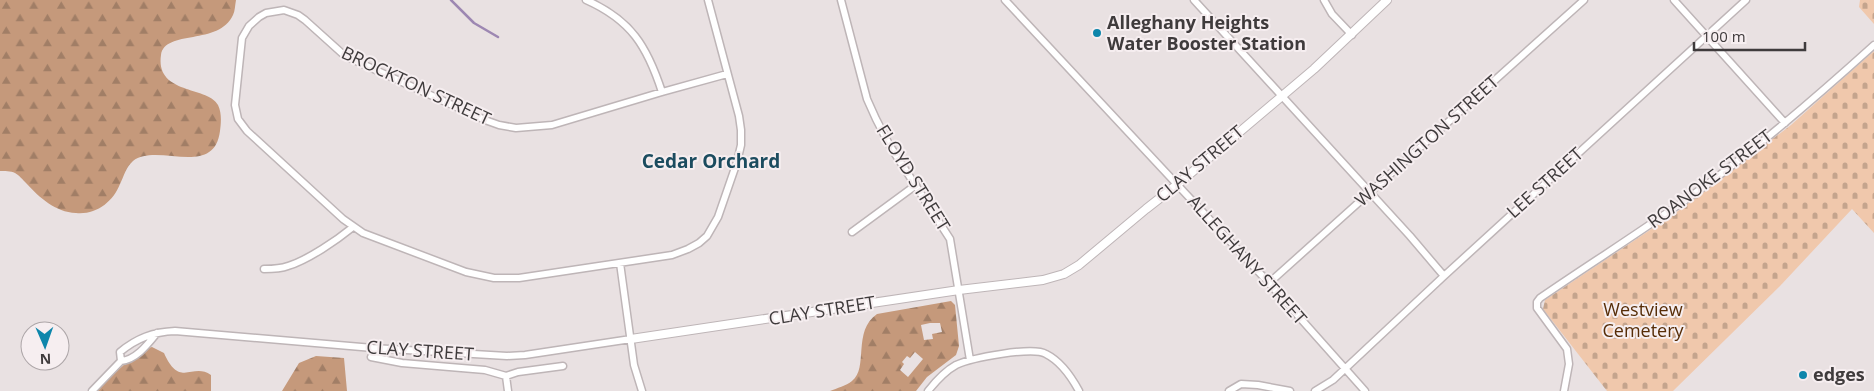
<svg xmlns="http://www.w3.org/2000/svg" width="1874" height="391" font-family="'Open Sans',sans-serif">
  <defs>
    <pattern id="forest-firs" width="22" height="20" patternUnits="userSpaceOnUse" patternTransform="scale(1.25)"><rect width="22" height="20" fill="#c5997b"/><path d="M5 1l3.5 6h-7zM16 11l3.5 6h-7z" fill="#a17e66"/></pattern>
    <pattern id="cemetery-stones" width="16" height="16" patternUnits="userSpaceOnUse" patternTransform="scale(1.25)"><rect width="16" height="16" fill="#f0c8ac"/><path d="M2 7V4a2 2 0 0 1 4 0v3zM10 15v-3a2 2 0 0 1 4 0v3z" fill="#c4a48d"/></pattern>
  </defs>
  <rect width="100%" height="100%" fill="#e9e1e2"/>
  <!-- forest -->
  <path fill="url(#forest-firs)" fill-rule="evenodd" d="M 0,0 L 236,0 C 235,5 235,11 233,15 C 219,46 165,29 161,55 C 155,95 209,86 218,105 C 222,113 221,123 220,131 C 214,179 157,142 133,161 C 126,167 124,176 120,184 C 113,202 96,215 76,213 C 55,212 40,198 26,183 C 23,180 19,175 15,173 C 11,171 4,171 0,171 Z
    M 951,301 L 955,305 L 959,346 L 956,355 L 927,377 L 916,391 L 830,391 C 837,388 846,386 852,381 C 869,368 852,331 877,314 ZM 930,323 L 940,323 L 942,332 L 932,334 L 933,339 L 924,340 L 921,325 ZM 915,352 L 923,359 L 908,377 L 900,370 L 904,364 L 902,362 L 907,356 L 910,358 Z
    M 152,347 L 164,353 C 180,389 192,362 211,375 L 211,391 L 94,391 L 141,350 Z
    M 316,356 L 344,358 L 347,391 L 282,391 L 299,363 Z"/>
  <!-- cemetery -->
  <path fill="url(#cemetery-stones)" d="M 1860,0 L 1874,0 L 1874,24 L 1859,7 Z
    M 1874,51 L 1874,233 L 1852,209 L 1780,286 L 1673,391 L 1607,391 L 1543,309 L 1545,300 L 1674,214 L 1791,125 Z"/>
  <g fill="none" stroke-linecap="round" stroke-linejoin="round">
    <!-- stream -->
    <path stroke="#9d87b2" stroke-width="2.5" d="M 451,0 L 474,23 L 498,37"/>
    <defs>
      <path id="minor" d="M 586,0 C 631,20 647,46 662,92
        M 708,0 L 739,116 L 741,130 L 741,145 L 737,162 L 718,217 L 707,236 L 699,243 L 688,249 L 672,255 L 519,278 L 494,278 L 466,272 L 363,233 L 343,219 L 247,131 L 238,119 L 235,105 L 242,38 L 249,26 L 259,17 L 266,13 L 284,10 L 298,15 L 305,20 L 345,56 L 485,120 L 499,125 L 516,128 L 552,125 L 662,92 L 727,74
        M 841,0 L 867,99 L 876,119 L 890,146 L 950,239 L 970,360
        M 1005,0 L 1269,283 L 1365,391
        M 1194,0 L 1410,236 L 1444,276
        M 1324,0 L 1332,14 L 1352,35
        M 1674,0 L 1785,123
        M 852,232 L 916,185
        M 620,263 L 634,365 L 642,391
        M 264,269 C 272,269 280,269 288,266 C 308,260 337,240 353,227
        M 1269,283 L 1584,0
        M 157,333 C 148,344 136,360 121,361 L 120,352 C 137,338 153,332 175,331 L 373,348 L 507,356 L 525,355 L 631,339
        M 371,357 L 402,363 L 485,370 L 506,376 L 518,372 L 563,366
        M 506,376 L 508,391
        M 92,391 L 121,361
        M 928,391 C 936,381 945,371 956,365 C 971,358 1033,346 1046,354 C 1060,361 1072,378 1079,391
        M 1229,391 L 1241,384 L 1258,385 L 1290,391
        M 1315,391 L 1333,380 L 1444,276 L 1746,0
        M 1564,391 L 1569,364 L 1567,349 L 1537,308 L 1537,302 L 1540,298 C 1598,258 1657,222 1713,180 C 1769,138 1822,92 1874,45"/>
      <path id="tertiary" d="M 631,339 L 959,290 L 1043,280 L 1064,274 L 1079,265 L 1146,209 L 1178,184 L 1314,69 L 1387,0"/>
    </defs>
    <!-- minor casing -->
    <use href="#minor" stroke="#beb5b7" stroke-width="9"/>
    <!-- tertiary casing -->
    <use href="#tertiary" stroke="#beb5b7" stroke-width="10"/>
    <!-- minor -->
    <use href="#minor" stroke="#fff" stroke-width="6"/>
    <!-- tertiary -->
    <use href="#tertiary" stroke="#fff" stroke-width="8"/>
  </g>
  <!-- markers -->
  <g fill="#0e86ab" stroke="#f6eef0" stroke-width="2">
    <circle cx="1097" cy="33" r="5"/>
    <circle cx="1803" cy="375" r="5"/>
  </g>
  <g text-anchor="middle" stroke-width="4" stroke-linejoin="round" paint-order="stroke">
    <!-- poi labels -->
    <g font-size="18" font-weight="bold" fill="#3f3b3c" stroke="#f6eef0" text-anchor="start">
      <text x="1107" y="29">Alleghany Heights<tspan x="1107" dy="21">Water Booster Station</tspan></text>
      <text x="1813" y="381">edges</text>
    </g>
    <!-- street labels -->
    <g font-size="18" fill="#3f3b3c" stroke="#f6eef0">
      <text transform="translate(416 86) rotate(25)" y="6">BROCKTON STREET</text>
      <text transform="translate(1427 141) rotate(-42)" y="6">WASHINGTON STREET</text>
      <text transform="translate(1200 164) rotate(-40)" y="6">CLAY STREET</text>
      <text transform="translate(913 178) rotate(58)" y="6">FLOYD STREET</text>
      <text transform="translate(1710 179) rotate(-37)" y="6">ROANOKE STREET</text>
      <text transform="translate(1545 183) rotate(-42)" y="6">LEE STREET</text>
      <text transform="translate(1247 260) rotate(48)" y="6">ALLEGHANY STREET</text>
      <text transform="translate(822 311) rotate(-9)" y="6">CLAY STREET</text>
      <text transform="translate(420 351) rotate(4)" y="6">CLAY STREET</text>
    </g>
    <!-- park labels -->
    <g font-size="18" fill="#572d07" stroke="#f6eef0">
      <text x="1643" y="316">Westview<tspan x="1643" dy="21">Cemetery</tspan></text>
    </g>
    <!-- neighbourhood labels -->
    <g font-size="19" font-weight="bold" fill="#1c4c5f" stroke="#f6eef0">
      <text x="711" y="168">Cedar Orchard</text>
    </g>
  </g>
  <!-- north arrow -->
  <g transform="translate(45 346) rotate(178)"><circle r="24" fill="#f6eef0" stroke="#ada6a8"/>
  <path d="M0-4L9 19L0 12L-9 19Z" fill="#0e86ab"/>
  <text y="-8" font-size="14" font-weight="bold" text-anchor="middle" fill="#3f3b3c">N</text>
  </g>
  <!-- scale -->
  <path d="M1694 42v8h111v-8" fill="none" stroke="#3f3b3c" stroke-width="2.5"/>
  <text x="1702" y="42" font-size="15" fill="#3f3b3c" stroke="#f6eef0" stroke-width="4" paint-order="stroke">100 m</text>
</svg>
